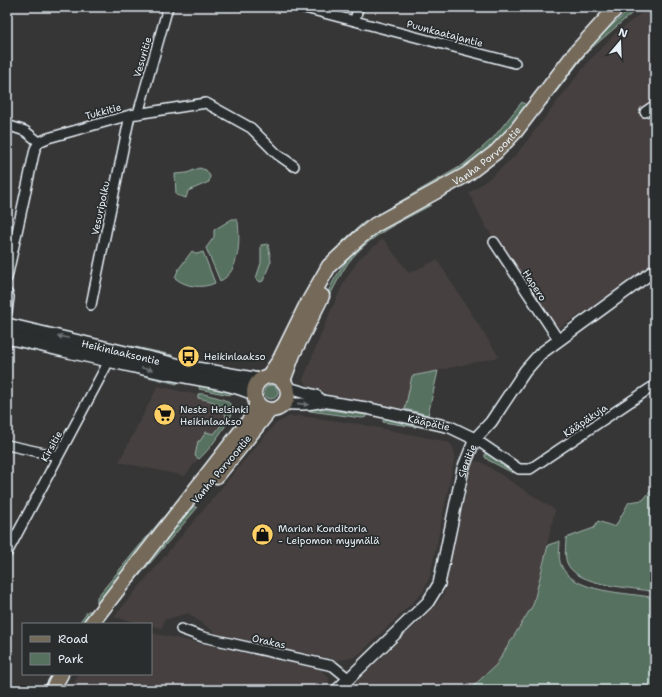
<svg xmlns="http://www.w3.org/2000/svg" width="662" height="697" font-family="'Shantell Sans',sans-serif">
  <rect width="100%" height="100%" fill="#373636"/>
  <filter id="ink" filterUnits="userSpaceOnUse"><feTurbulence type="fractalNoise" baseFrequency=".025" numOctaves="2"/><feDisplacementMap in="SourceGraphic" scale="8" xChannelSelector="R" yChannelSelector="G"/><feConvolveMatrix kernelMatrix="1 2 1 2 8 2 1 2 1" color-interpolation-filters="sRGB"/></filter>
  <g filter="url(#ink)">
    <!-- built -->
    <path fill="#474140" d="M 649,7 L 655,7 L 655,98 L 647,104 L 645,119 L 655,112 L 655,263 L 594,306 L 558,328 L 508,253 L 487,229 L 469,193 L 490,178 L 516,155 L 588,62 L 615,34 Z
      M 383,239 L 409,273 L 437,260 L 499,357 L 412,376 L 405,409 L 329,394 L 308,386 L 303,380 L 328,317 L 345,280 L 360,258 Z
      M 158,386 L 219,400 L 226,404 L 229,417 L 185,476 L 119,462 Z
      M 300,416 L 358,424 L 444,441 L 451,444 L 454,450 L 455,456 L 430,576 L 423,592 L 364,650 L 355,657 L 347,659 L 338,660 L 216,633 L 188,613 L 164,620 L 162,628 L 114,617 L 274,425 L 288,417 Z
      M 475,462 L 481,462 L 555,510 L 533,605 L 496,665 L 469,690 L 348,690 L 435,606 L 444,595 L 472,465 Z
      M 151,633 L 320,669 L 329,678 L 328,684 L 322,690 L 70,690 L 79,674 L 151,674 Z"/>
    <!-- green -->
    <path fill="#57715f" stroke="#a0b1ac" d="M 634,7 L 639,7 L 587,52 L 547,104 L 544,103 C 571,67 598,34 634,7 Z
      M 522,102 L 526,105 L 509,128 L 486,153 L 451,176 L 379,216 L 326,261 L 343,241 L 363,223 L 463,165 L 493,138 Z
      M 199,168 L 206,170 L 210,176 L 209,182 L 188,191 L 186,198 L 176,195 L 175,174 L 187,173 Z
      M 429,202 L 431,205 C 402,221 369,235 348,263 C 341,273 336,284 330,295 L 327,294 C 350,243 383,227 429,202 Z
      M 232,219 L 236,219 L 238,222 C 240,240 240,272 220,281 L 206,248 L 214,237 L 214,230 Z
      M 268,244 L 271,261 L 263,281 L 260,282 L 256,278 L 261,263 L 261,245 Z
      M 192,251 L 197,254 L 203,252 L 215,283 C 202,289 186,287 175,278 L 178,270 Z
      M 131,346 L 172,355 L 172,356 L 154,355 L 130,349 Z
      M 114,367 L 178,380 L 177,384 L 111,368 Z
      M 438,371 L 428,415 L 405,409 L 412,376 Z
      M264 392a7 7 0 1 1 14 0a7 7 0 1 1-14 0Z
      M 200,385 L 233,389 L 230,395 L 199,389 Z
      M 198,394 C 204,393 210,396 216,397 C 222,399 231,401 233,409 C 234,417 206,454 199,459 L 195,456 L 198,441 L 200,441 L 206,432 L 214,434 L 226,419 C 225,403 212,401 198,398 Z
      M 307,407 L 366,415 L 366,417 L 362,418 L 310,411 Z
      M 383,417 L 414,424 L 416,427 L 383,422 Z
      M 485,453 L 513,470 L 513,473 L 488,460 L 485,457 Z
      M 655,486 L 655,592 C 633,587 577,587 567,563 C 564,555 566,546 566,538 L 594,528 L 598,521 L 615,527 L 629,502 L 643,500 Z
      M 185,491 L 186,491 L 97,604 L 97,597 Z
      M 194,506 L 197,508 L 109,611 L 177,525 Z
      M 560,541 C 560,549 558,558 561,565 C 573,594 629,592 655,598 L 655,690 L 469,690 L 496,665 L 533,605 L 548,545 Z
      M 88,611 L 91,611 L 83,624 L 78,624 Z"/>
    <g fill="none" stroke-linecap="round" stroke-linejoin="round">
      <defs>
        <path id="minor" d="M 301,7 L 515,63
          M 355,21 L 358,7
          M 645,112 L 655,105
          M 138,114 L 168,7
          M 7,125 L 25,131 L 39,142
          M 494,242 L 558,339
          M 7,278 L 35,149 L 39,142 L 48,138 L 130,115 L 206,103 L 251,128 L 277,154 L 294,166
          M 7,293 L 9,297 L 7,312
          M 91,305 L 130,115
          M 475,439 L 519,469 L 530,469 L 655,385
          M 7,445 L 58,456
          M 7,553 L 111,357
          M 181,629 L 203,637 L 333,666 L 349,679"/>
        <g id="tertiary">
          <path id="s1" d="M 288,388 L 316,396 L 322,401 L 366,408 L 450,427 L 475,439"/>
          <path d="M 284,404 C 297,403 310,406 322,401"/>
          <path id="s2" d="M 337,690 L 428,602 L 439,584 L 463,469 L 475,439 L 491,422 L 525,371 L 540,354 L 655,270"/>
        </g>
        <g id="secondary">
          <path id="s3" d="M 7,325 L 185,367 L 259,380"/>
          <path d="M 7,337 C 61,349 114,362 168,373 C 196,379 227,381 253,393"/>
        </g>
        <g id="primary">
          <path id="s4" d="M 269,375 L 279,361 L 305,308 L 329,266 L 359,238 L 375,225 L 466,175 L 496,152 L 515,132 L 576,52 L 617,7"/>
          <circle cx="271" cy="393" r="17"/>
          <path d="M 283,381 L 293,354 L 322,296"/>
          <path d="M 217,476 L 270,410"/>
          <path d="M 91,624 L 251,418 L 257,403"/>
          <path d="M 52,690 L 61,674"/>
        </g>
      </defs>
      <!-- minor casing -->
      <use href="#minor" stroke="#e8f1f8" stroke-width="12"/>
      <!-- tertiary casing -->
      <use href="#tertiary" stroke="#e8f1f8" stroke-width="14"/>
      <!-- secondary casing -->
      <use href="#secondary" stroke="#e8f1f8" stroke-width="16"/>
      <!-- primary casing -->
      <use href="#primary" stroke="#e8f1f8" stroke-width="17"/>
      <!-- minor -->
      <use href="#minor" stroke="#2a2d2e" stroke-width="9"/>
      <!-- tertiary -->
      <use href="#tertiary" stroke="#2a2d2e" stroke-width="11"/>
      <!-- secondary -->
      <use href="#secondary" stroke="#2a2d2e" stroke-width="13"/>
      <!-- primary -->
      <use href="#primary" stroke="#746a5a" stroke-width="14"/>
    </g>
    <!-- one-way arrows -->
    <defs><path id="oneway-solid" d="M-6-.8H1V-3.2L6.5 0L1 3.2V.8H-6Z"/></defs>
    <g fill="#6c7275">
      <use href="#oneway-solid" transform="translate(63 337) rotate(-168)"/>
      <use href="#oneway-solid" transform="translate(147 369) rotate(12)"/>
      <use href="#oneway-solid" transform="translate(303 404) rotate(6)"/>
    </g>
  </g>
  <!-- icons -->
  <defs>
    <symbol id="bus-disc" viewBox="-11 -11 22 22"><circle r="9.5" fill="#ffd166" stroke="#2a2d2e"/><path d="M-5-6H5V4H4V6H2V4H-2V6H-4V4H-5ZM-3.5-4V0h7V-4ZM-3.5 1.2v1.5H-2V1.2ZM2 1.2v1.5H3.5V1.2Z" fill="#111"/></symbol>
    <symbol id="supermarket-disc" viewBox="-11 -11 22 22"><circle r="9.5" fill="#ffd166" stroke="#2a2d2e"/><path d="M-6-5.5h2.5l.6 2H6L4.5 2H-2.5L-4.4-4H-6ZM-1.5 3.2a1.3 1.3 0 1 0 .1 0ZM3 3.2a1.3 1.3 0 1 0 .1 0Z" fill="#111"/></symbol>
    <symbol id="shop-disc" viewBox="-11 -11 22 22"><circle r="9.5" fill="#ffd166" stroke="#2a2d2e"/><path d="M-5-2.5h2.3a2.7 3.5 0 0 1 5.4 0H5L5.5 6h-11ZM-1.5-2.5h3a1.5 2.3 0 0 0-3 0Z" fill="#111"/></symbol>
  </defs>
  <g fill-rule="evenodd">
    <use href="#bus-disc" x="176" y="344" width="25" height="25"/>
    <use href="#supermarket-disc" x="152" y="402" width="25" height="25"/>
    <use href="#shop-disc" x="250" y="522" width="25" height="25"/>
  </g>
  <g text-anchor="middle" stroke-width="3.5" stroke-linejoin="round" paint-order="stroke">
    <!-- street labels -->
    <g font-size="10" fill="#e8f1f8" stroke="#2a2d2e">
      <text transform="translate(445 33) rotate(15)" y="4">Puunkaatajantie</text>
      <text transform="translate(142 57) rotate(-74)" y="4">Vesuritie</text>
      <text transform="translate(103 111) rotate(-15)" y="4">Tukkitie</text>
      <text dy="4" stroke="none"><textPath href="#s4" startOffset="318">Vanha Porvoontie</textPath></text>
      <text transform="translate(100 208) rotate(-78)" y="4">Vesuripolku</text>
      <text transform="translate(535 285) rotate(57)" y="4">Hapero</text>
      <text dy="4" stroke="none"><textPath href="#s3" startOffset="117">Heikinlaaksontie</textPath></text>
      <text transform="translate(585 420) rotate(-34)" y="4">Kääpäkuja</text>
      <text dy="4" stroke="none"><textPath href="#s1" startOffset="146">Kääpätie</textPath></text>
      <text transform="translate(51 446) rotate(-61)" y="4">Kirsitie</text>
      <text dy="4" stroke="none"><textPath href="#s2" startOffset="274">Sienitie</textPath></text>
      <text transform="translate(221 469) rotate(-50)" y="4">Vanha Porvoontie</text>
      <text transform="translate(269 641) rotate(12)" y="4">Orakas</text>
    </g>
    <!-- poi labels -->
    <g font-size="10" fill="#e8f1f8" stroke="#2a2d2e" text-anchor="start">
      <text x="204" y="360">Heikinlaakso</text>
      <text x="180" y="413">Neste Helsinki<tspan x="180" dy="12">Heikinlaakso</tspan></text>
      <text x="278" y="532">Marian Konditoria<tspan x="278" dy="12">- Leipomon myymälä</tspan></text>
    </g>
  </g>
  <!-- margin -->
  <rect width="662" height="697" fill="none" stroke="#2a2d2e" stroke-width="24"/>
  <rect x="12" y="12" width="638" height="673" fill="none" stroke="#e8f1f8" stroke-width="1.5" filter="url(#ink)"/>
  <!-- legend -->
  <rect x="22" y="623" width="130" height="52" fill="#2a2d2e" stroke="#767b7f"/>
  <rect x="30" y="636" width="20" height="6" fill="#746a5a" stroke="#767b7f"/>
  <text x="58" y="643" font-size="12" fill="#e8f1f8">Road</text>
  <rect x="30" y="653" width="20" height="12" fill="#57715f" stroke="#767b7f"/>
  <text x="58" y="663" font-size="12" fill="#e8f1f8">Park</text>
  <!-- north arrow -->
  <g transform="translate(620 42) rotate(19)" stroke="#2a2d2e" stroke-width="3" paint-order="stroke">
  <path d="M0-3L7 15L0 10L-7 15Z" fill="#e8f1f8"/>
  <text y="-6" font-size="11" font-weight="bold" text-anchor="middle" fill="#e8f1f8">N</text>
  </g>
</svg>
